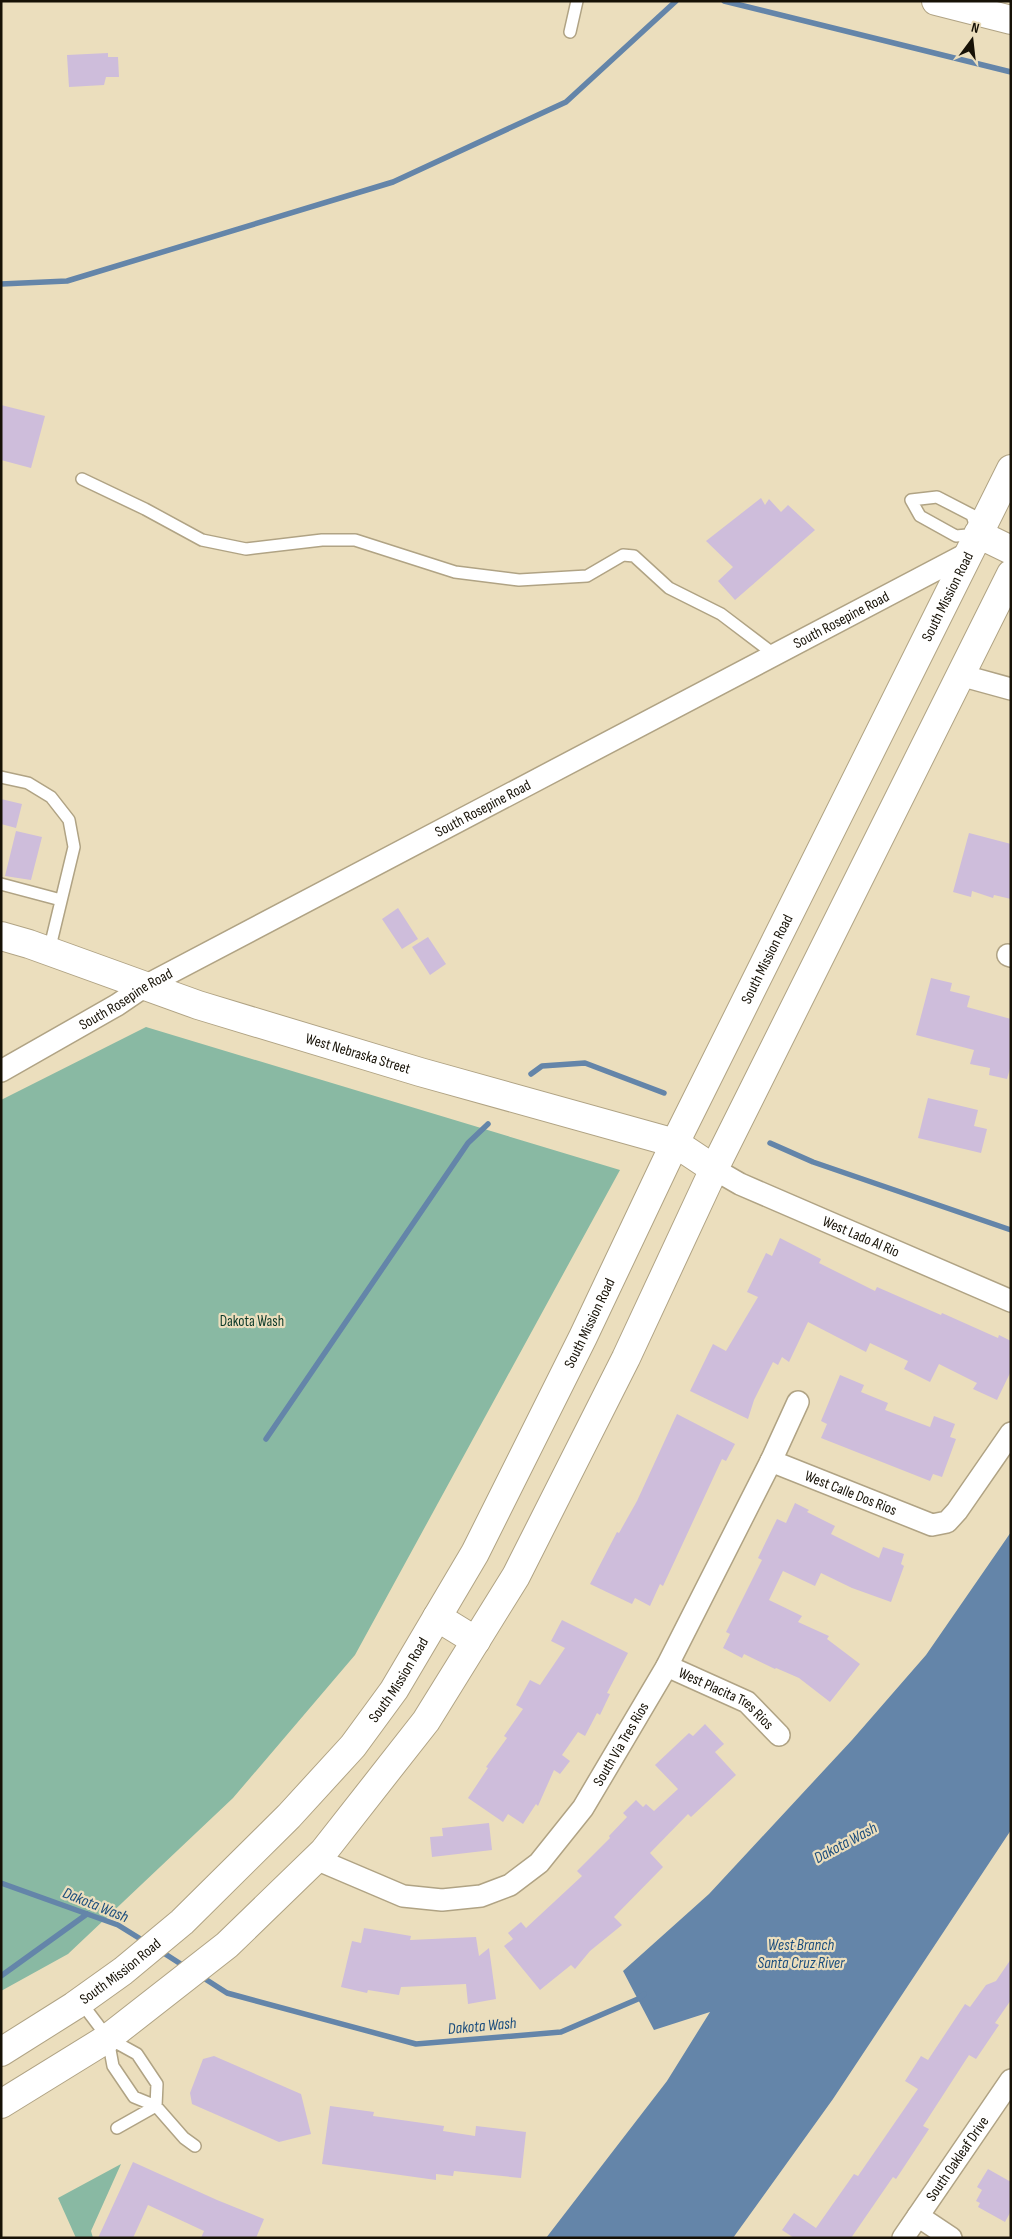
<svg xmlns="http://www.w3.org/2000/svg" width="1012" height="2239" font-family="'Sofia Sans Condensed',sans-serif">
  <rect width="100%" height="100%" fill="#ebdebd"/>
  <!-- green -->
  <path fill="#89b9a3" d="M 146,1027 L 620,1170 L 355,1655 L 233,1798 L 68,1954 L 1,1991 L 1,1100 Z
    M 121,2164 L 91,2231 L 93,2238 L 76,2238 L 58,2198 Z"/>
  <!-- water -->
  <path fill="#6485a9" d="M 1011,1532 L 1011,1830 L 833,2099 L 733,2238 L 546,2238 L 667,2081 L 710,2012 L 654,2030 L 623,1971 L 709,1894 L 852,1740 L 926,1655 Z"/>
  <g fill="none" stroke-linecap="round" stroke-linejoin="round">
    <!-- stream -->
    <path stroke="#6485a9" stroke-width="5.5" d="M 724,1 L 1011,72
      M 1,284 L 67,281 L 393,182 L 566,102 L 676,1
      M 531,1074 L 542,1066 L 585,1063 L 664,1093
      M 770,1143 L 813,1162 L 1011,1230
      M 266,1439 L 468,1143 L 488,1124
      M 1,1883 L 118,1925 L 147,1943
      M 159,1950 L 187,1968
      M 199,1975 L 227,1993 L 416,2044 L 561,2032 L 638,1999 L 644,1994
      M 1,1976 L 87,1914"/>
  </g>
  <!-- building -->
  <path fill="#cebddb" d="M 108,53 L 108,57 L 118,57 L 119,77 L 106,77 L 104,85 L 69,87 L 67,55 Z
    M 1,405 L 45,416 L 31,468 L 1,460 Z
    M 761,498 L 765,505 L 769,499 L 781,512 L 788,505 L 815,530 L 735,600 L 718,581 L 733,567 L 706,541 Z
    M 1,799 L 22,804 L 16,828 L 1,824 Z
    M 16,831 L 42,837 L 31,880 L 5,876 Z
    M 969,833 L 1011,844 L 1011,899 L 994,895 L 993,898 L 972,891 L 971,897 L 953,892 Z
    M 398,908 L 418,939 L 402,949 L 382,919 Z
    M 428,937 L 446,964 L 430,975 L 412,947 Z
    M 931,978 L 952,983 L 950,991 L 970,996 L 967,1007 L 1011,1019 L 1011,1065 L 1007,1079 L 989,1075 L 990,1068 L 970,1064 L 974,1050 L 916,1035 Z
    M 928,1098 L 978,1110 L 974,1126 L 987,1129 L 981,1153 L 918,1138 Z
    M 780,1238 L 821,1259 L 819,1263 L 875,1291 L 877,1287 L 941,1315 L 942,1313 L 998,1338 L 999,1335 L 1011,1341 L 1011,1371 L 997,1400 L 973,1389 L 977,1383 L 939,1364 L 930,1382 L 904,1369 L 908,1361 L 870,1343 L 866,1352 L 808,1322 L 789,1362 L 782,1357 L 778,1365 L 773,1362 L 754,1400 L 748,1419 L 690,1391 L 713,1344 L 726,1351 L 758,1297 L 747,1292 L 766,1253 L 772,1256 Z
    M 840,1375 L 864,1385 L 861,1392 L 888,1403 L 885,1410 L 930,1427 L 934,1416 L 955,1424 L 950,1437 L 956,1439 L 942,1477 L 933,1474 L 930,1481 L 821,1438 L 827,1424 L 821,1421 Z
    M 677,1414 L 735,1444 L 726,1461 L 722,1459 L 663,1586 L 660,1584 L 650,1606 L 635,1598 L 632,1604 L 590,1584 L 617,1532 L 619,1533 L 637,1501 Z
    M 795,1503 L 809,1510 L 807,1512 L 835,1526 L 831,1534 L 879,1558 L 883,1547 L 904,1554 L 901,1564 L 904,1566 L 891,1602 L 852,1588 L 821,1573 L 815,1586 L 783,1571 L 769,1600 L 802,1616 L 798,1622 L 829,1636 L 827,1639 L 860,1664 L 830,1702 L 799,1678 L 776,1668 L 775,1669 L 744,1654 L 742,1658 L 723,1648 L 730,1634 L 726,1632 L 762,1560 L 758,1558 L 777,1519 L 786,1523 Z
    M 562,1620 L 628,1653 L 607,1693 L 610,1694 L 600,1715 L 597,1713 L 585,1736 L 578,1732 L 562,1755 L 570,1761 L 560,1774 L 554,1770 L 538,1806 L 536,1804 L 523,1824 L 508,1814 L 503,1822 L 468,1798 L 488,1768 L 486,1767 L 507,1738 L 504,1736 L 523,1709 L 516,1705 L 530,1680 L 540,1685 L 565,1648 L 551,1641 Z
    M 705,1724 L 724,1744 L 715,1752 L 736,1775 L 691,1817 L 688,1814 L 650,1853 L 663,1867 L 614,1917 L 622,1925 L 590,1951 L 575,1969 L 571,1965 L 540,1990 L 504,1946 L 513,1939 L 508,1933 L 521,1922 L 526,1928 L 582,1876 L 577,1871 L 610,1838 L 609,1836 L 627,1817 L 623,1813 L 636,1800 L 643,1807 L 646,1804 L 654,1811 L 678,1789 L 655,1765 L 689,1733 L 693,1736 Z
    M 489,1823 L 492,1850 L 432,1857 L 430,1837 L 443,1836 L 442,1828 Z
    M 364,1928 L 411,1936 L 410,1940 L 476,1937 L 479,1956 L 489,1948 L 496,1999 L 468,2004 L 466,1984 L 401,1987 L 399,1995 L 368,1990 L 367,1993 L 341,1987 L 352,1941 L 361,1943 Z
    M 1011,1959 L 1011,2000 L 995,2023 L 999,2025 L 976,2059 L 969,2055 L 923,2126 L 929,2129 L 896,2179 L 893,2177 L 851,2238 L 794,2238 L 782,2230 L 794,2213 L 816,2228 L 854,2174 L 858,2176 L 918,2089 L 905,2081 L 921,2056 L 928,2060 L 965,2004 L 970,2007 L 986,1985 L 996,1981 Z
    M 214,2056 L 301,2094 L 311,2134 L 279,2142 L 192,2104 L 190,2093 L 203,2059 Z
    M 330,2106 L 374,2112 L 373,2116 L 444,2126 L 443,2131 L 475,2136 L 476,2126 L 526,2132 L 521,2178 L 454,2171 L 453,2176 L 436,2174 L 436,2180 L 322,2164 Z
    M 133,2162 L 217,2200 L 264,2219 L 256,2238 L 201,2238 L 204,2231 L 148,2205 L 133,2238 L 98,2238 Z
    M 988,2169 L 1011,2182 L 1011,2211 L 1005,2222 L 978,2207 L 980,2203 L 976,2201 L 982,2190 L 977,2187 Z"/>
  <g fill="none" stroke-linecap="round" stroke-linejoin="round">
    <defs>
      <path id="service" d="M 570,32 L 577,1
        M 82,479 L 145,509 L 202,540 L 246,549 L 322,540 L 355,540 L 455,572 L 519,580 L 587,576 L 623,555 L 634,556 L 669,588 L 721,614 L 775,655
        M 937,497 L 972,515 L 978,534 L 956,536 L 920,516 L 911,500 Z
        M 1,777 L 28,783 L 51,797 L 69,820 L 74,847 L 49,951
        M 1,884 L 61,900
        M 80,2001 L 108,2038 L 137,2054 L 157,2084 L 156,2106 L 134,2097 L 113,2066 L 108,2039
        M 117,2128 L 156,2106 L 184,2138 L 195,2146"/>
      <g id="minor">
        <path d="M 960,675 L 1011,689"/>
        <path d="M 1008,955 L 1011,956"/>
        <path id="s1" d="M 1,1071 L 117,1005 L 145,986 L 968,553"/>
        <path id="s2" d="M 714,1169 L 740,1184 L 1011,1301"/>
        <path id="s3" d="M 771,1461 L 932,1525 L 947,1522 L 957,1511 L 1011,1433"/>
        <path id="s4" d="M 667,1666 L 747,1702 L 779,1735"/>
        <path id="s5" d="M 316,1859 L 403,1896 L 442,1900 L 481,1896 L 510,1885 L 539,1863 L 583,1808 L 667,1666 L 771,1461 L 798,1402"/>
        <path d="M 918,2216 L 951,2238"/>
        <path id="s6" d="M 903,2238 L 1011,2080"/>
      </g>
      <g id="tertiary">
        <path id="s7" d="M 1,936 L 29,944 L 198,1005 L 420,1072 L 675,1143 L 714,1169"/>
      </g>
      <g id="secondary">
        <path d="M 936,1 L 1011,20"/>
        <path d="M 978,534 L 1011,550"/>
        <path d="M 437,1617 L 476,1641"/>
        <path id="s8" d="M 1,2052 L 74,2006 L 123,1971 L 182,1922 L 289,1816 L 353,1746 L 394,1690 L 475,1553 L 583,1337 L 675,1143 L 1011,469"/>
        <path d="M 1,2104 L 108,2038 L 227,1945 L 324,1851 L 426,1721 L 516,1576 L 626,1358 L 714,1169 L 1011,574"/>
      </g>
    </defs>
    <!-- service casing -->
    <use href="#service" stroke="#b0a384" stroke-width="14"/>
    <!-- minor casing -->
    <use href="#minor" stroke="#b0a384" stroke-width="24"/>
    <!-- tertiary casing -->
    <use href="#tertiary" stroke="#b0a384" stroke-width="30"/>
    <!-- secondary casing -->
    <use href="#secondary" stroke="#b0a384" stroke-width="30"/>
    <!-- service -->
    <use href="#service" stroke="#fff" stroke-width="11"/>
    <!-- minor -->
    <use href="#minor" stroke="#fff" stroke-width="21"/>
    <!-- tertiary -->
    <use href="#tertiary" stroke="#fff" stroke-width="28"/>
    <!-- secondary -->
    <use href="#secondary" stroke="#fff" stroke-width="28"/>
  </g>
  <g text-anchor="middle" stroke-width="4.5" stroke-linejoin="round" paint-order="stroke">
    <!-- street labels -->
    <g font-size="15" fill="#161106" stroke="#ebdebd">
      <text dy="5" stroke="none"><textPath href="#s8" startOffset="1764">South Mission Road</textPath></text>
      <text dy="5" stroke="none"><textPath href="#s1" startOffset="954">South Rosepine Road</textPath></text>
      <text dy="5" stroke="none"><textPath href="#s1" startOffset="549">South Rosepine Road</textPath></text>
      <text dy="5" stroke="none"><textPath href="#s8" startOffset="1359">South Mission Road</textPath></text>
      <text dy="5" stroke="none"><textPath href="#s1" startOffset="144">South Rosepine Road</textPath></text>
      <text dy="5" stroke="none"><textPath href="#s7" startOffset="376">West Nebraska Street</textPath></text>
      <text dy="5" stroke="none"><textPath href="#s2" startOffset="162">West Lado Al Rio</textPath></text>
      <text dy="5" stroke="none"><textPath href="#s8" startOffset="954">South Mission Road</textPath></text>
      <text dy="5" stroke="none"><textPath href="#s3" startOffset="86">West Calle Dos Rios</textPath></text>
      <text dy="5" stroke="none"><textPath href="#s8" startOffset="549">South Mission Road</textPath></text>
      <text dy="5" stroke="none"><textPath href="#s4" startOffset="68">West Placita Tres Rios</textPath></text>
      <text dy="5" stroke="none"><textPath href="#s5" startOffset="385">South Via Tres Rios</textPath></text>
      <text dy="5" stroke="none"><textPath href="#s8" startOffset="144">South Mission Road</textPath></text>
      <text dy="5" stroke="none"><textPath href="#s6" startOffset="96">South Oakleaf Drive</textPath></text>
    </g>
    <!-- park labels -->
    <g font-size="15" fill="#0c3a2a" stroke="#ebdebd">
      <text x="252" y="1326">Dakota Wash</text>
    </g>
    <!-- water labels -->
    <g font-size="16" font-style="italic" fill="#1b4d7d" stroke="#ebdebd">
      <text transform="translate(845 1842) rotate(-28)" y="6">Dakota Wash</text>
      <text transform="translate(96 1904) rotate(22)" y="6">Dakota Wash</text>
      <text x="801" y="1950">West Branch<tspan x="801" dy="18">Santa Cruz River</tspan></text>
      <text transform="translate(482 2025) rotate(-5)" y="6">Dakota Wash</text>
    </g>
  </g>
  <!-- border -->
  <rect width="1012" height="2239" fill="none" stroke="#161106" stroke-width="5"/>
  <!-- north arrow -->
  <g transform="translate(972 40) rotate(15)" stroke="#ebdebd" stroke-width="4" paint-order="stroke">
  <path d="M0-4L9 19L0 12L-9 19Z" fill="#161106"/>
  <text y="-8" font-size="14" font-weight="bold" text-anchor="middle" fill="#161106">N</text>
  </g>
</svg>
